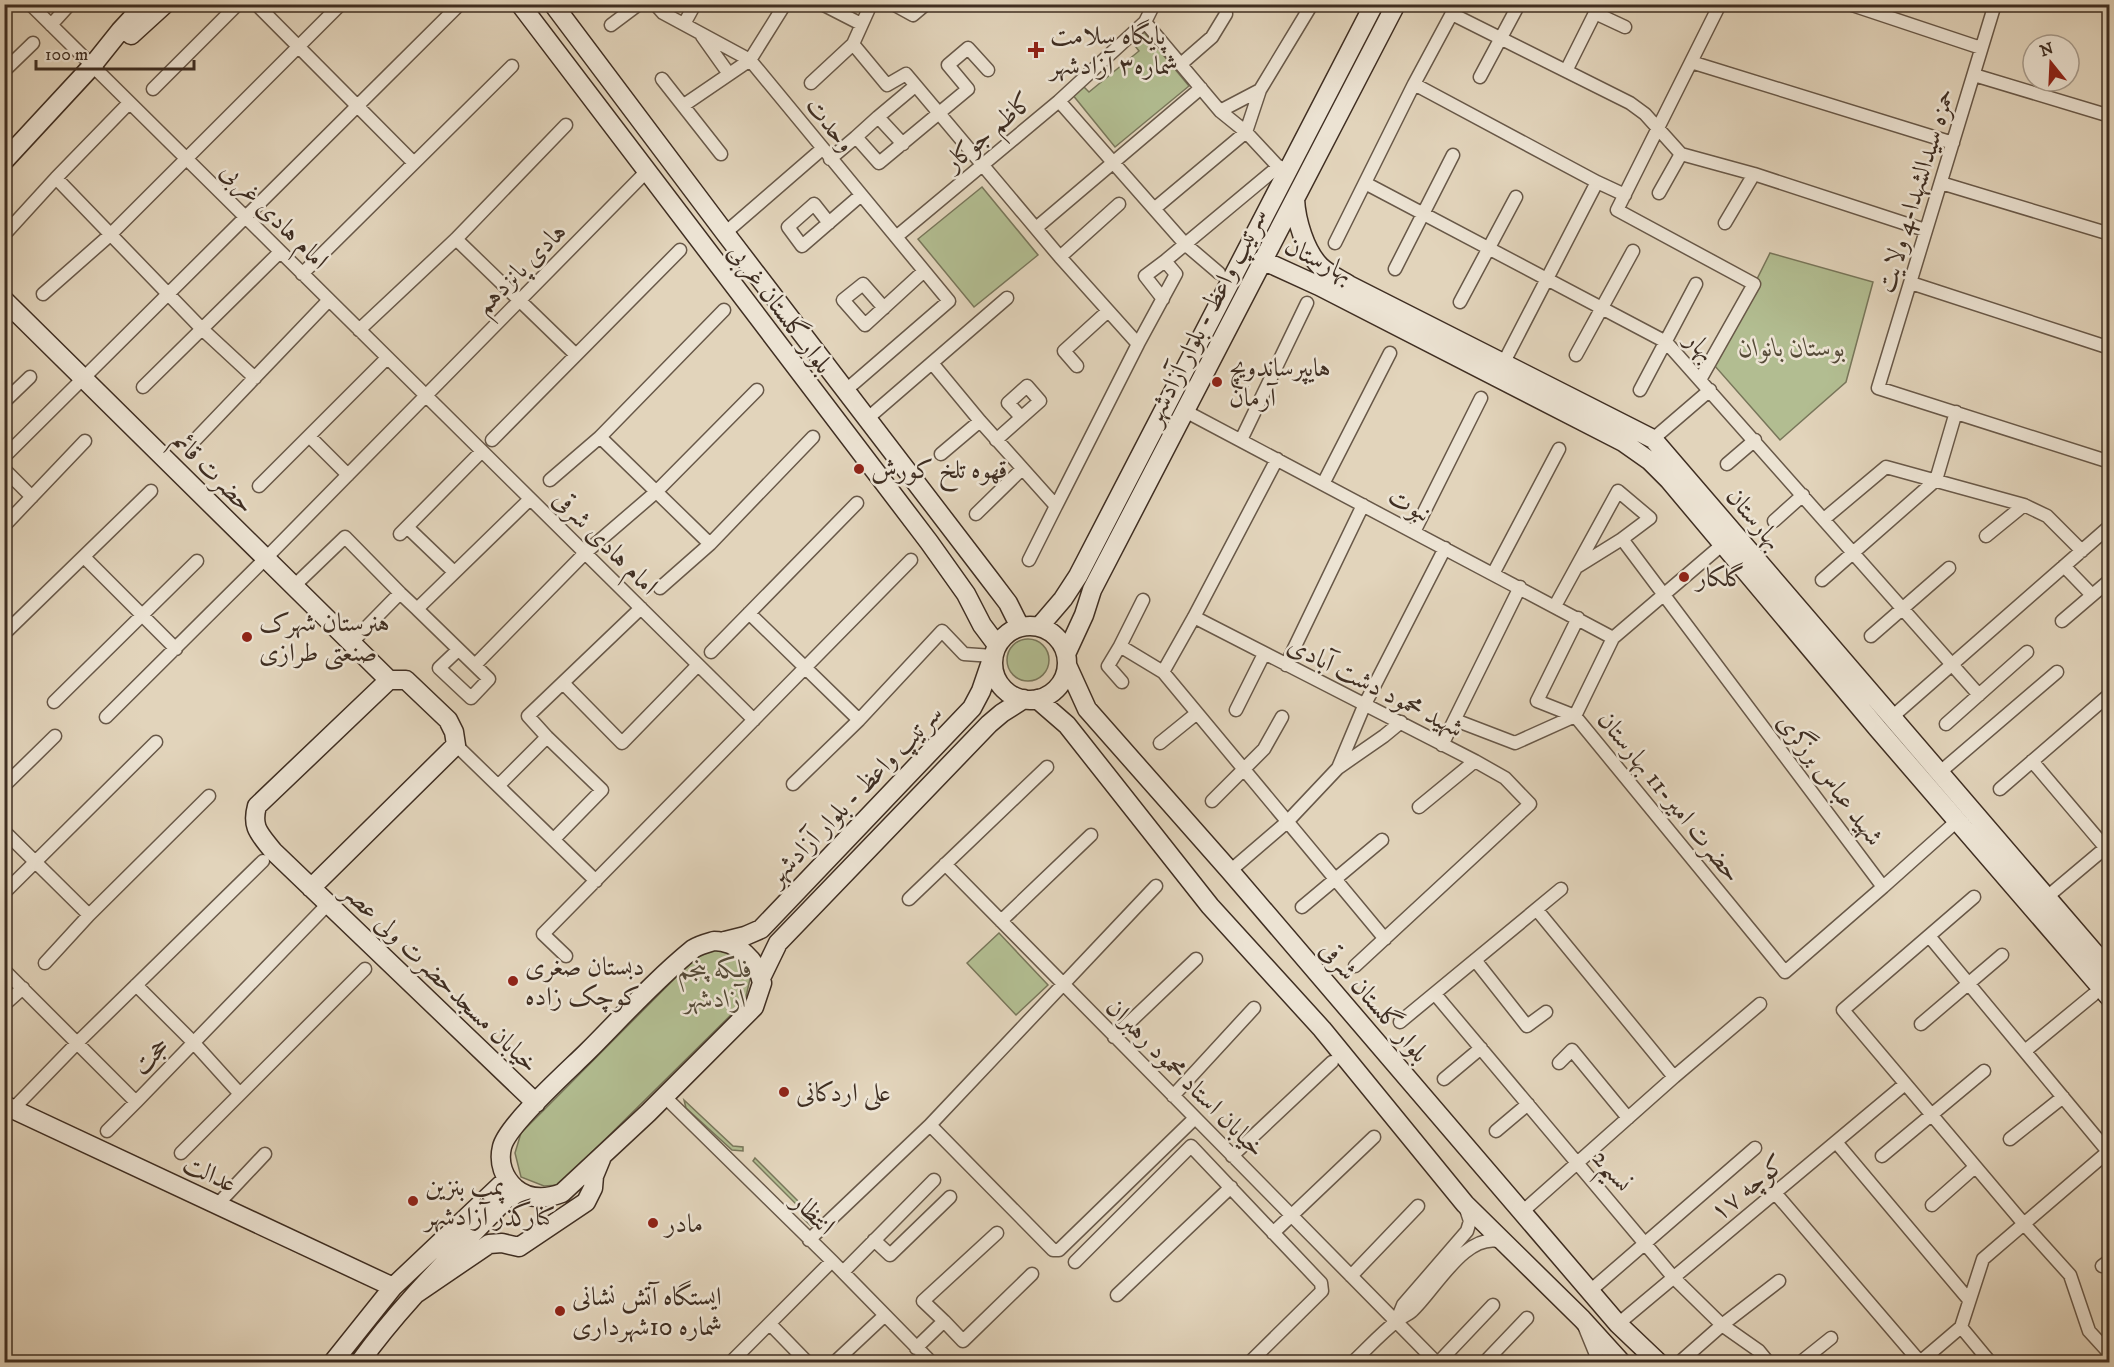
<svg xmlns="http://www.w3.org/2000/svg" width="2114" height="1367" font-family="'IM FELL DW Pica',Amiri,serif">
  <rect width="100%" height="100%" fill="#e2d4bb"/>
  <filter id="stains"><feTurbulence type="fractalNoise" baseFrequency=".00333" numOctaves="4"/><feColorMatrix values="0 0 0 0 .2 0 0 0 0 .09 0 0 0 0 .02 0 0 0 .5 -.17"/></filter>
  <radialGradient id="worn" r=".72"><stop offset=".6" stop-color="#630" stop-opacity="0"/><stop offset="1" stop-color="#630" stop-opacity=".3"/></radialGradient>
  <!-- green -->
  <path fill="#b2bd91" stroke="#78765a" stroke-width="1.5" d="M 1144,32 L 1189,86 L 1115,147 L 1072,94 L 1082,85 L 1089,92 L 1139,51 L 1132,42 Z
    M 982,187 L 1038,255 L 974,307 L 918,239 Z
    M 1770,253 L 1873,282 L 1846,382 L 1780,440 L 1714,365 Z
    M1007 660a21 21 0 1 1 42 0a21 21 0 1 1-42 0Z
    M 999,933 L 1048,985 L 1016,1015 L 967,963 Z
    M 707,946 L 725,946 L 742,963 L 750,979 L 745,1001 L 559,1185 L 544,1186 L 521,1177 L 515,1153 L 521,1133 Z
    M 684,1100 L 733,1146 L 743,1147 L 743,1151 L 732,1150 L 686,1108 Z
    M 755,1158 L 806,1209 L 805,1217 L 813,1225 L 811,1226 L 802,1217 L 801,1209 L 753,1161 Z"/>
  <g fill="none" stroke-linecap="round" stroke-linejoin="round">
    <defs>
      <path id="street" d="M 30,4 L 754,720
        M 256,4 L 414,163
        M 655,4 L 663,13 L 750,60 L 949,301 L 853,384
        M 822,4 L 861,24
        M 893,4 L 913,15 L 926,4
        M 1849,4 L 1981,48
        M 1995,4 L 1878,388 L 2110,462
        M 1452,14 L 1630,103 L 1645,114 L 1681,154 L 1754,174 L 1925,230
        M 1145,22 L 1220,111 L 1246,132 L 1286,175
        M 684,24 L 695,4
        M 51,25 L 70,4
        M 611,25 L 639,4
        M 702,36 L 729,74
        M 853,44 L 887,85 L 906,74 L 1060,257 L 1138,344 L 1056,506 L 980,421 L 932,363
        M 1691,62 L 1953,143
        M 1181,64 L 1212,37 L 1226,14
        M 4,71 L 33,43
        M 1566,71 L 1595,13 L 1625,27
        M 1974,75 L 2110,116
        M 1480,77 L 1519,4
        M 662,79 L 721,154
        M 811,83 L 853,44 L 871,4
        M 1414,84 L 1597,182
        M 153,89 L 238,4
        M 1059,101 L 1185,244 L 1219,273
        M 684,105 L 750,60 L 785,4
        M 1220,111 L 1260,90 L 1312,4
        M 878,117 L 915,86
        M 903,144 L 878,117 L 856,137 L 879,163 L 968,89 L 948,65 L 968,48 L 988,70
        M 830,159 L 856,137
        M 56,178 L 202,329 L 255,378
        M 1365,183 L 1666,342 L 1979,695
        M 1941,183 L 2110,234
        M 1659,193 L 1681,154
        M 1154,209 L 1246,132 L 1260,90
        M 829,223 L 814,204 L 788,227 L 802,246 L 861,195
        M 1725,223 L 1754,174
        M 1036,228 L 1201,88
        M 725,233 L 822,149
        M 4,235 L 56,178 L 129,103
        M 896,237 L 1059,101 L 1145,22 L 1154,4
        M 456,239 L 576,355
        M 1335,243 L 1414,84 L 1457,4
        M 1060,257 L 1119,204
        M 1165,261 L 1279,166
        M 1395,269 L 1453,155
        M 302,274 L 512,66
        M 1911,283 L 2110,348
        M 43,294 L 110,235 L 341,4
        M 1460,302 L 1516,197
        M 884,308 L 863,284 L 843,300 L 865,325 L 924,271
        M 359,330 L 456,239 L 566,125
        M 1138,344 L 1176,274 L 1165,261 L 1145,276 L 1163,299
        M 1576,355 L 1633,251
        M 1504,362 L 1597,182 L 1625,195
        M 1077,366 L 1064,351 L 1108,311
        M 1701,378 L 1754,284 L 1617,210 L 1720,4
        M 143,387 L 280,252
        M 1640,390 L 1696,284
        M 4,402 L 30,377
        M 1185,411 L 1613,638
        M 868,418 L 1007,298
        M 309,436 L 348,475
        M 600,437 L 710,544
        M 196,439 L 329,300
        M 1653,439 L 1710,390
        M 492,440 L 680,250
        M 996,440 L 1040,401 L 1027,386 L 1008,403 L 1021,417
        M 1241,440 L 1307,303
        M 941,454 L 980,421
        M 4,457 L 460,4
        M 1727,464 L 1755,440
        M 4,469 L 32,497
        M 550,480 L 600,437 L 724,310
        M 1323,484 L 1390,353
        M 259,486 L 387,358
        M 976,514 L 1022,469
        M 1824,519 L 1886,467 L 2024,505 L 2047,516 L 2082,551
        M 1774,521 L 1803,495
        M 4,526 L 85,441
        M 407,527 L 454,572
        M 1414,532 L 1481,398
        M 400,534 L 482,451
        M 1986,536 L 2024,505
        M 1622,539 L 1883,887 L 1785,972 L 1575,716 L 1613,638 L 1723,544
        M 84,557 L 176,649
        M 1029,560 L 1056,506
        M 2064,566 L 2092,595
        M 1493,574 L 1559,449
        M 1822,580 L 1936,480 L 1956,412
        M 294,586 L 345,537 L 400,593
        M 660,588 L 710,544 L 813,437
        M 1143,600 L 1120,646 L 1163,672 L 1385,939
        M 1555,606 L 1618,491 L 1650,518 L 1622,539 L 1577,567
        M 417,609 L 489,679 L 471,698 L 439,668 L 458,650
        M 749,613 L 859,720
        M 1194,617 L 1475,761 L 1505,778 L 1530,804 L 1355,966
        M 2062,621 L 2110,580
        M 4,628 L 7,631 L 151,491
        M 1871,636 L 1949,568
        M 351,643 L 400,593 L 417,609 L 530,499
        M 1120,646 L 1108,666 L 1122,682
        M 711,652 L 857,503
        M 475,665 L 585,553 L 656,492 L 757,390
        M 1286,665 L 1363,505
        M 1163,672 L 1194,617 L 1277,459
        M 564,684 L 622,743 L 698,665
        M 54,702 L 197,561
        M 1236,710 L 1264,654
        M 1575,716 L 1537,701 L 1578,618
        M 106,717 L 266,558 L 646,172
        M 1892,717 L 2110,526
        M 1455,720 L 1515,743 L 1575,716
        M 1946,724 L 2027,652
        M 1160,743 L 1197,713
        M 456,745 L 596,881
        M 1442,745 L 1520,587
        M 2032,761 L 2110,853
        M 1338,768 L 1364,706 L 1445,548
        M 1939,773 L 2057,672
        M 793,784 L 859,720 L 942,631 L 964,654 L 993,656
        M 499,785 L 547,737
        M 4,786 L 55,736
        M 2000,789 L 2110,694
        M 1212,801 L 1264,749 L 1282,717
        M 1419,807 L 1475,761
        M 4,831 L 89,915
        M 554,839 L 602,790 L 547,737 L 528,716 L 641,608
        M 945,864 L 1436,1362
        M 1230,871 L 1287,822 L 1338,768 L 1384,736 L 1401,722
        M 1883,887 L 1957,821
        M 4,893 L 156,742
        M 1974,897 L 1843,1010 L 2024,1224 L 2070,1275 L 2089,1331 L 2110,1354
        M 2047,897 L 2110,844
        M 909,899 L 1047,767
        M 1302,907 L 1382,840
        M 1537,910 L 1674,1077
        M 1001,921 L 1091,835
        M 1929,936 L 2110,1154
        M 566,956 L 543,934 L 911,560
        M 1475,960 L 1527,1026 L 1546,1012
        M 45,963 L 89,915 L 209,796
        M 4,970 L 136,1102 L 328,904
        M 136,985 L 193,1042 L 240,1094
        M 1435,994 L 1673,1277 L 1722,1325 L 1759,1351 L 1768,1362
        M 4,1005 L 23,988
        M 1400,1022 L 1561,889
        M 1921,1024 L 2002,955
        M 1114,1037 L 1196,959
        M 2025,1051 L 2093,995
        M 1559,1063 L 1572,1050 L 1628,1118
        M 1444,1079 L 1481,1048
        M 1173,1096 L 1254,1008
        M 665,1097 L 832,1261 L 931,1362
        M 13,1109 L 77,1043 L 263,861
        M 930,1125 L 1053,1250 L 1059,1250 L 1195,1118
        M 107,1131 L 136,1102
        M 1496,1131 L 1528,1104
        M 2010,1139 L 2063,1097
        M 1836,1142 L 1969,1300
        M 181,1153 L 365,969
        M 1232,1156 L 1332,1062
        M 1882,1156 L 1984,1071
        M 1776,1194 L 1920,1362
        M 217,1205 L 265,1154
        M 1932,1205 L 1975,1167
        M 1522,1212 L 1674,1077 L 1760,1004
        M 1273,1233 L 1374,1137
        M 809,1240 L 930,1125 L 1156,886
        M 874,1240 L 890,1255 L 950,1197
        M 1075,1262 L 1191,1146 L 1321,1283 L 1322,1291 L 1250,1362
        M 2102,1266 L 2110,1260
        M 843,1272 L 934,1180
        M 1351,1276 L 1418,1206
        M 1590,1291 L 1755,1148
        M 1117,1295 L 1231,1187
        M 944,1321 L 963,1341 L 1032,1274
        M 1396,1322 L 1403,1305 L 1467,1231 L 1470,1221 L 1465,1206
        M 770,1324 L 807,1362
        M 1618,1324 L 1905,1084
        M 1961,1327 L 1983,1259 L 2110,1150
        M 1961,1327 L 1990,1362
        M 1585,1328 L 1599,1362
        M 916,1348 L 944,1321 L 923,1301 L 997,1233
        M 731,1362 L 832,1261
        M 835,1362 L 884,1316
        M 1353,1362 C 1367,1349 1381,1333 1397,1321 C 1401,1317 1408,1315 1412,1311 C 1435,1290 1466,1230 1502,1242
        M 1439,1362 L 1493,1305
        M 1485,1362 L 1527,1318
        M 1680,1362 L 1722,1325 L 1779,1281
        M 1801,1362 L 1831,1338
        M 1920,1362 L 1961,1327"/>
      <path id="secondary" d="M 520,4 L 929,542 L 966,594 L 982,625 L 997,645
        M 553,4 L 725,233 L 989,578 L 1008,603 L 1020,627
        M 131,35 L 165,4
        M 4,161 L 92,66 L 120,31 L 145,4
        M 1295,199 C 1296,220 1305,251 1320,266 C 1328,274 1340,279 1349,285 L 1653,439 L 2110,971
        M 1262,260 L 1319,286 L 1623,442 L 1650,461 L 1669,480 L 1878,729 L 2110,998
        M 4,300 L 389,680
        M993 663a37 37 0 1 1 74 0a37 37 0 1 1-74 0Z
        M 1039,627 L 1063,599 L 1078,576 L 1374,4
        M 1066,654 L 1084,615 L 1092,590 L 1396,4
        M 1067,665 L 1087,709 L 1230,871 L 1618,1324 L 1658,1362
        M 1037,699 L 1067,725 L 1210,906 L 1322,1029 L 1465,1204 L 1582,1319 L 1621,1362
        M 311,888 L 456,745 L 454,732 L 448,720 L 406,680 L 389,680 L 257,806 C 251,828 260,834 273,851 L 536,1103
        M 714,941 C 737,941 758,961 762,983 L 754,1007 L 648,1113 L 562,1193 C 546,1199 529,1200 515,1188 C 504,1178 498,1163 502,1147 C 507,1125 569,1070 587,1052 C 622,1017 655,980 693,949 C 699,945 707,943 714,941 Z
        M 725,941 L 745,936 L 761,929 L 972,708 L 981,691 L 993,656
        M 761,978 L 778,943 L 989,724 L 1002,713 L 1024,699
        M 4,1105 L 393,1287
        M 417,1293 L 489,1244 L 502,1243 L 519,1247 L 586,1202 L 593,1188 L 594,1176 L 601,1159
        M 333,1362 L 393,1287 L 506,1180
        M 360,1362 C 402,1303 456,1252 506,1199 L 521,1193"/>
    </defs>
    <!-- street casing -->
    <use href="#street" stroke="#685848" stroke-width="15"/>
    <!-- secondary casing -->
    <use href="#secondary" stroke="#3f2e22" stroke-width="21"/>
    <!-- street -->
    <use href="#street" stroke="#ece3d3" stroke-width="12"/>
    <!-- secondary -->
    <use href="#secondary" stroke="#ece3d3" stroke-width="18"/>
  </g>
  <!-- markers -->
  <g fill="#8f2418" stroke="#ece3d3" stroke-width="2">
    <path d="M1033 41h6v6h6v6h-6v6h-6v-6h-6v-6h6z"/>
    <circle cx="1217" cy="382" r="6"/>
    <circle cx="859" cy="469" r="6"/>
    <circle cx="1684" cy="577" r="6"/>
    <circle cx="247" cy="637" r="6"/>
    <circle cx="513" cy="981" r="6"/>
    <circle cx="784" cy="1092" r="6"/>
    <circle cx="413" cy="1201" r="6"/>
    <circle cx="653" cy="1223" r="6"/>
    <circle cx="560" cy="1311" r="6"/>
  </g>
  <g text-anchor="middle" stroke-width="5" stroke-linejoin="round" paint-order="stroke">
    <!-- poi labels -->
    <g font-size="26" fill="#3f2e22" stroke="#ece3d3" text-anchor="start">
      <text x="1050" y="44">پایگاه سلامت<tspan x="1050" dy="30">شماره۳ آزادشهر</tspan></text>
      <text x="1229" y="376">هایپرساندویچ<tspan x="1229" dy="30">آرمان</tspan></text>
      <text x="871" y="478">قهوه تلخ کورش</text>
      <text x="1696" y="586">گلکار</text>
      <text x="259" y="631">هنرستان شهرک<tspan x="259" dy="30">صنعتی طرازی</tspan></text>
      <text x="525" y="975">دبستان صغری<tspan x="525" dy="30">کوچک زاده</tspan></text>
      <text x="796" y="1101">علی اردکانی</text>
      <text x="425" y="1195">پمپ بنزین<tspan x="425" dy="30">کنارگذر آزادشهر</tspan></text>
      <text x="665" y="1232">مادر</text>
      <text x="572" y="1305">ایستگاه آتش نشانی<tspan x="572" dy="30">شماره 10شهرداری</tspan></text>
    </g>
    <!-- street labels -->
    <g font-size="26" fill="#3f2e22" stroke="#ece3d3">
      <text transform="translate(831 124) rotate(51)" y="9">وحدت</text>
      <text transform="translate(988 131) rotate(-40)" y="9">کاظم جوکار</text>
      <text transform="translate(1915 190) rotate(-73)" y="9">حمزه سیدالشهدا-4 ولایت</text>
      <text transform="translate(275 215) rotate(45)" y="9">امام هادی غربی</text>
      <text transform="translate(1319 259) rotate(26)" y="9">بهارستان</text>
      <text transform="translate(520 268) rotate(-45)" y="9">هادی پانزدهم</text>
      <text transform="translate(781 308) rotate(53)" y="9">بلوار گلستان غربی</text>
      <text transform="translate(1205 316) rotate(-63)" y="9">سرتیپ واعظ - بلوار آزادشهر</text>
      <text transform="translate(1701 346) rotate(47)" y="9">بهار</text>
      <text transform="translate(214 472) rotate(45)" y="9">حضرت قائم</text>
      <text transform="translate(1410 504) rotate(28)" y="9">نبوت</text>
      <text transform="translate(1755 518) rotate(50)" y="9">بهارستان</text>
      <text transform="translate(606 542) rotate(45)" y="9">امام هادی شرقی</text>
      <text transform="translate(1376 686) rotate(27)" y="9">شهید محمود دشت آبادی</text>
      <text transform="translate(1831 779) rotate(53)" y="9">شهید عباس برزگری</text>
      <text transform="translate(854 794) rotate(-46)" y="9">سرتیپ واعظ - بلوار آزادشهر</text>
      <text transform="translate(1670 796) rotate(51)" y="9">حضرت امیر-11 بهارستان</text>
      <text transform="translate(441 977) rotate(44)" y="9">خیابان مسجدحضرت ولی عصر</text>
      <text transform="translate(1375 1001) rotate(49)" y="9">بلوار گلستان شرقی</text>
      <text transform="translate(150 1055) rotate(-47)" y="9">حجت</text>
      <text transform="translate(1186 1077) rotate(45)" y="9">خیابان استاد محمود رهبران</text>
      <text transform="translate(1613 1170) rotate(49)" y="9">نسیم2</text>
      <text transform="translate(210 1173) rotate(25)" y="9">عدالت</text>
      <text transform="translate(1747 1187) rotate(-39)" y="9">کوچه ۱۷</text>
      <text transform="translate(814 1213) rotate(44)" y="9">انتظار</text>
    </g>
    <!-- park labels -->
    <g font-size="26" font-style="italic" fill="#564b38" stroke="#ece3d3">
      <text x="1792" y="356">بوستان بانوان</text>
      <text x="715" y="977">فلکه پنجم<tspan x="715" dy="30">آزادشهر</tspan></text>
    </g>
  </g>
  <!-- margin -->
  <rect width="2114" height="1367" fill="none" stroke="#e2d4bb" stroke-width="24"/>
  <rect x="6" y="6" width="2102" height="1355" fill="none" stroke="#3f2e22" stroke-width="3"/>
  <rect x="12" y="12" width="2090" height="1343" fill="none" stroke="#3f2e22" stroke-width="1.5"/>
  <!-- north arrow -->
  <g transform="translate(2051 63) rotate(342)"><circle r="28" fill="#ece3d3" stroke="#a79b8c" stroke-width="1.5"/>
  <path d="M0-4.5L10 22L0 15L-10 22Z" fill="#8f2418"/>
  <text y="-9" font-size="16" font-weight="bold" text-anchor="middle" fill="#3f2e22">N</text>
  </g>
  <!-- scale -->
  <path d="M36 60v9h158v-9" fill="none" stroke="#3f2e22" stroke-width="3"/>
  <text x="45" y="60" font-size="18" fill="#3f2e22" stroke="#ece3d3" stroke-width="4.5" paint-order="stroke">100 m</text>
  <rect width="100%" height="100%" filter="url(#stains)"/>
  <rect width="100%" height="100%" fill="url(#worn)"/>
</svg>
